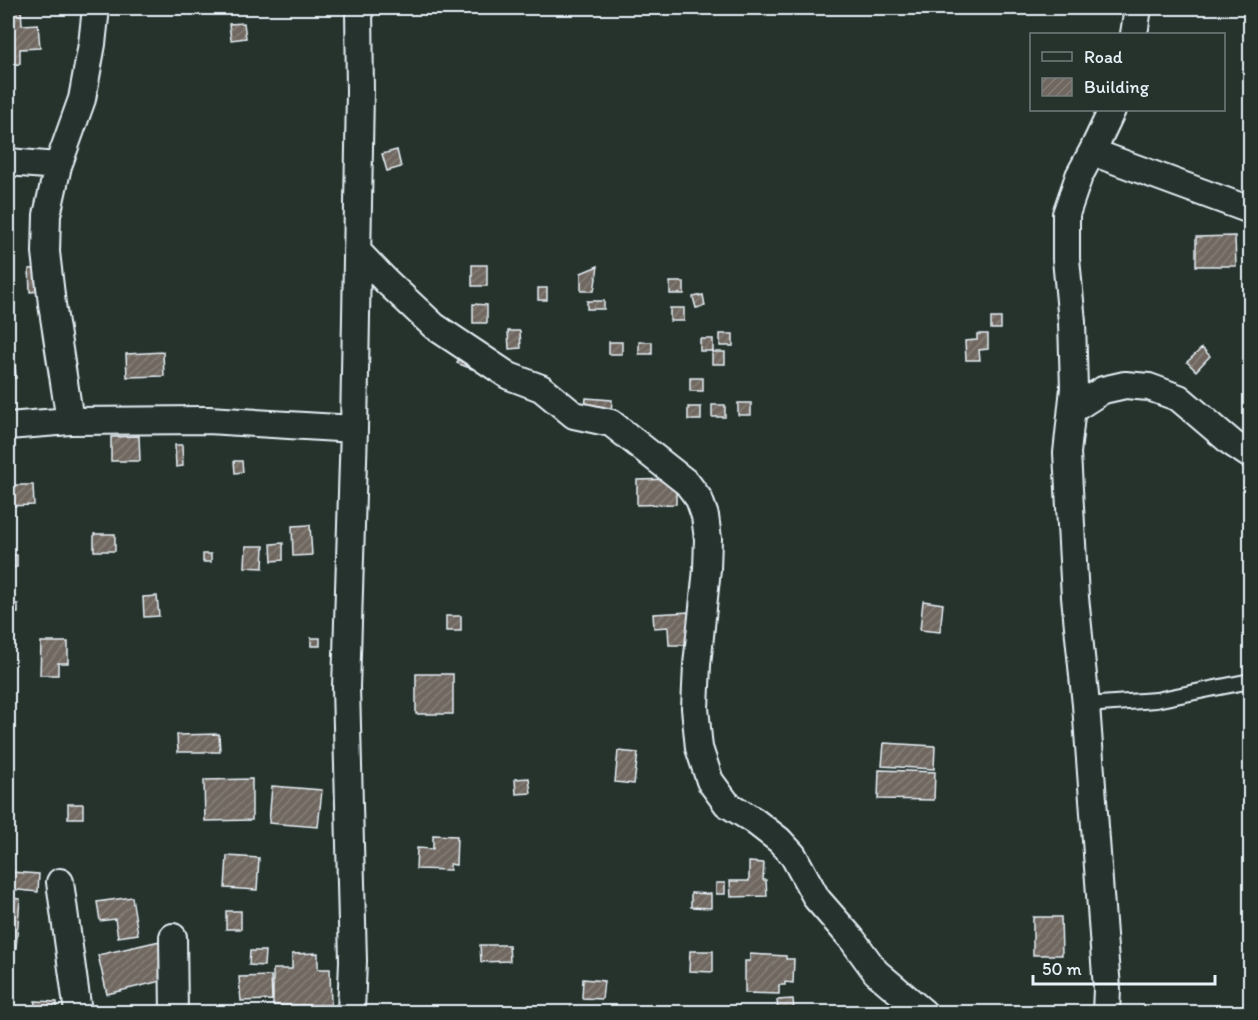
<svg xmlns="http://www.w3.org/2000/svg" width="1258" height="1020" font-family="Itim,sans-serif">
  <defs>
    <pattern id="building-hatch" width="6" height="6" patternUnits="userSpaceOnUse" patternTransform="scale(1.5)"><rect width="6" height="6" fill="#706860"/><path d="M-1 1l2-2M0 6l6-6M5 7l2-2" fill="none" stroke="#847e78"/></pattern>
  </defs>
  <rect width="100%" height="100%" fill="#26332d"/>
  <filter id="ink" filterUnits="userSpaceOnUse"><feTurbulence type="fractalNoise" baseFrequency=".0167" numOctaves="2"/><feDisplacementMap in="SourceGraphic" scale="12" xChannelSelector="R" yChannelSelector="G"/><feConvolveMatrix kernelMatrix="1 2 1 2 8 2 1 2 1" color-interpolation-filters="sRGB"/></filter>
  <g filter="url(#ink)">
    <!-- building -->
    <path fill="url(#building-hatch)" stroke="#e8f1f8" stroke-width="1.5" d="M 8,8 L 21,8 L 22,25 L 38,24 L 40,48 L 20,49 L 20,64 L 8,65 Z
      M 179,8 L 225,8 L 225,13 L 179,14 Z
      M 244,23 L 246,38 L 231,40 L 229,24 Z
      M 397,150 L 401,167 L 387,171 L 382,154 Z
      M 1235,236 L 1236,266 L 1196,266 L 1196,237 Z
      M 1247,241 L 1250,241 L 1250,264 L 1247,264 Z
      M 472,265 L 487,265 L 487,286 L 472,286 Z
      M 598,266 L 594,291 L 581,291 L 581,273 Z
      M 52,268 L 54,290 L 30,292 L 29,269 Z
      M 670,282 L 684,282 L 684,294 L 670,294 Z
      M 538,288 L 547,288 L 547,300 L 538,300 Z
      M 703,295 L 705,306 L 696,308 L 693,297 Z
      M 587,301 L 604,301 L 604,309 L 587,309 Z
      M 473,304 L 487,305 L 487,323 L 473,323 Z
      M 670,308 L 684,308 L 684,321 L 670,321 Z
      M 991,318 L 1001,318 L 1001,329 L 991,329 Z
      M 508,331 L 520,331 L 521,348 L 509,349 Z
      M 720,334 L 733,334 L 733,346 L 720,346 Z
      M 977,334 L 988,334 L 988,349 L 979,350 L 980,360 L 966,360 L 965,341 L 977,340 Z
      M 700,339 L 713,339 L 713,351 L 700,351 Z
      M 609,342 L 622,342 L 622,354 L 609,354 Z
      M 639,342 L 652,342 L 652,354 L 639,354 Z
      M 1202,348 L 1210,356 L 1196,371 L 1187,362 Z
      M 163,352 L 164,376 L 127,377 L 126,354 Z
      M 712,352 L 725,352 L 725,364 L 712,364 Z
      M 461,354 L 475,360 L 472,369 L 457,363 Z
      M 15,364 L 16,378 L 8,379 L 8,365 Z
      M 690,378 L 703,378 L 703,391 L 690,391 Z
      M 586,398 L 612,400 L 611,413 L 585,411 Z
      M 738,403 L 751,403 L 751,415 L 738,415 Z
      M 712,405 L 725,405 L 725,417 L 712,417 Z
      M 688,407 L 701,407 L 701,420 L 688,420 Z
      M 139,436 L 140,461 L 111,461 L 111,437 Z
      M 175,445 L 182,445 L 183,466 L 176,467 Z
      M 234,461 L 242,461 L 243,472 L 235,473 Z
      M 676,479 L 676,504 L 637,505 L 637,480 Z
      M 8,485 L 33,485 L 34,505 L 8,506 Z
      M 310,525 L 312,555 L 293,556 L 292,526 Z
      M 94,534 L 115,534 L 115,551 L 94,551 Z
      M 283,543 L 283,560 L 272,561 L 271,544 Z
      M 246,546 L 264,546 L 263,568 L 245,567 Z
      M 203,554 L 211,554 L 211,562 L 203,562 Z
      M 17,555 L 17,567 L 8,568 L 8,556 Z
      M 157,596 L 159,616 L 144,617 L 143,597 Z
      M 923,601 L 943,604 L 940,632 L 920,630 Z
      M 8,604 L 18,604 L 18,613 L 8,613 Z
      M 690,612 L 691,626 L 687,626 L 688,645 L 669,645 L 668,627 L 654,628 L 653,614 Z
      M 446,616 L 461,616 L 461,631 L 446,631 Z
      M 311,638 L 320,638 L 320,646 L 311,646 Z
      M 41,642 L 68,642 L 68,663 L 58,663 L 58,675 L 40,675 Z
      M 416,674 L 453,674 L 453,714 L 416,714 Z
      M 219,734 L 220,752 L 178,752 L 177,735 Z
      M 884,743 L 935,746 L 934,769 L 882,766 Z
      M 618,751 L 638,753 L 634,784 L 615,782 Z
      M 879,770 L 935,772 L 934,800 L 878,799 Z
      M 529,778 L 531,793 L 516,794 L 515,779 Z
      M 252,779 L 252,820 L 205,821 L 204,780 Z
      M 272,786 L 322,790 L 318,827 L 269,823 Z
      M 68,804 L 83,804 L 83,818 L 68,818 Z
      M 433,835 L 457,836 L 456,865 L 450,864 L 450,870 L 416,869 L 417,848 L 433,849 Z
      M 227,856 L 259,858 L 257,890 L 225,888 Z
      M 749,862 L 764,863 L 763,880 L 766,880 L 767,896 L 731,897 L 730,881 L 749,881 Z
      M 11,872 L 39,874 L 38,892 L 9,889 Z
      M 716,883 L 725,883 L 725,894 L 716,894 Z
      M 691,893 L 711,894 L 711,908 L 691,907 Z
      M 132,897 L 138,934 L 118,937 L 115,919 L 100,921 L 97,902 Z
      M 8,898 L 20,899 L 16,948 L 8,948 Z
      M 226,911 L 241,911 L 241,929 L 226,929 Z
      M 1033,917 L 1061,917 L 1062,955 L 1033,955 Z
      M 160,941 L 169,979 L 107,994 L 98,955 Z
      M 480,945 L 509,945 L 510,961 L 481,962 Z
      M 250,951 L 265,951 L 264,966 L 249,965 Z
      M 690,951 L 713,951 L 713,972 L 689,971 Z
      M 318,953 L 318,969 L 330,969 L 331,1005 L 273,1005 L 273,969 L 292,969 L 292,954 Z
      M 750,954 L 786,956 L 786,959 L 794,959 L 793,983 L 785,982 L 785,985 L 779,985 L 779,994 L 745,993 L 745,961 L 750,961 Z
      M 271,976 L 272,1000 L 241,1001 L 239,977 Z
      M 583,979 L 604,981 L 602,999 L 582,998 Z
      M 793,999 L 794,1012 L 778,1012 L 777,1000 Z
      M 35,1001 L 57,1002 L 57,1012 L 34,1012 Z"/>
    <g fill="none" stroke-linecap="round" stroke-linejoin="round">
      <defs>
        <path id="lane" d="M 1086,705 L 1156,700 L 1250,681"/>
        <path id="street" d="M 1134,34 L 1138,8
          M 1092,152 L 1250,210
          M 8,162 L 58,166
          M 357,251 L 386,281 L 434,326 L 509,376 L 541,388 L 574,415 L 611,423 L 687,483 L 699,499 L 705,516 L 708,539 L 707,569 L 697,665 L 695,708 L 699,748 L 710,781 L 727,804 L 753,820 L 779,840 L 793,855 L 817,899 L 852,939 L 876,972 L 923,1012
          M 1072,410 L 1103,390 L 1125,385 L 1149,387 L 1179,398 L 1232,443 L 1250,455
          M 70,421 L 52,304 L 46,252 L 47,215 L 58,166 L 82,99 L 92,44 L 96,8
          M 8,426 L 70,421 L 208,420 L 354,429
          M 60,882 L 78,1012
          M 173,937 L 174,1012
          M 351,1012 L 353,961 L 346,687 L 354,429 L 360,92 L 359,8
          M 1106,1012 L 1107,989 L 1086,705 L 1075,597 L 1067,453 L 1074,388 L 1072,322 L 1066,259 L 1066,214 L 1079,176 L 1092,152 L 1112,110"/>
      </defs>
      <!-- lane casing -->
      <use href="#lane" stroke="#e8f1f8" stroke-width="18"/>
      <!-- street casing -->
      <use href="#street" stroke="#e8f1f8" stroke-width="30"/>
      <!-- lane -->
      <use href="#lane" stroke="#26332d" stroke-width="14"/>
      <!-- street -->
      <use href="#street" stroke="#26332d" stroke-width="26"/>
    </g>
  </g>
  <!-- margin -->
  <rect width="1258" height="1020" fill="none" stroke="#26332d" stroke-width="30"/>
  <rect x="15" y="15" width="1228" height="990" fill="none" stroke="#e8f1f8" stroke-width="2" filter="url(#ink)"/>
  <!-- legend -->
  <rect x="1030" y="33" width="195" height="78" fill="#26332d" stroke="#747f7e" stroke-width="1.5"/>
  <rect x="1042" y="52" width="30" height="9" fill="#26332d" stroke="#747f7e" stroke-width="1.5"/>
  <text x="1084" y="63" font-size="18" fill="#e8f1f8">Road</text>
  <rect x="1042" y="78" width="30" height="18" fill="url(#building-hatch)" stroke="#747f7e" stroke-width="1.5"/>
  <text x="1084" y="93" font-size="18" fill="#e8f1f8">Building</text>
  <!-- scale -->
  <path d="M1033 975v9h182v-9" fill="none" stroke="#e8f1f8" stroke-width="3"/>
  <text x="1042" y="975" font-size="18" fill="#e8f1f8" stroke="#26332d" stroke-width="4.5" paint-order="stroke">50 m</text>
</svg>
